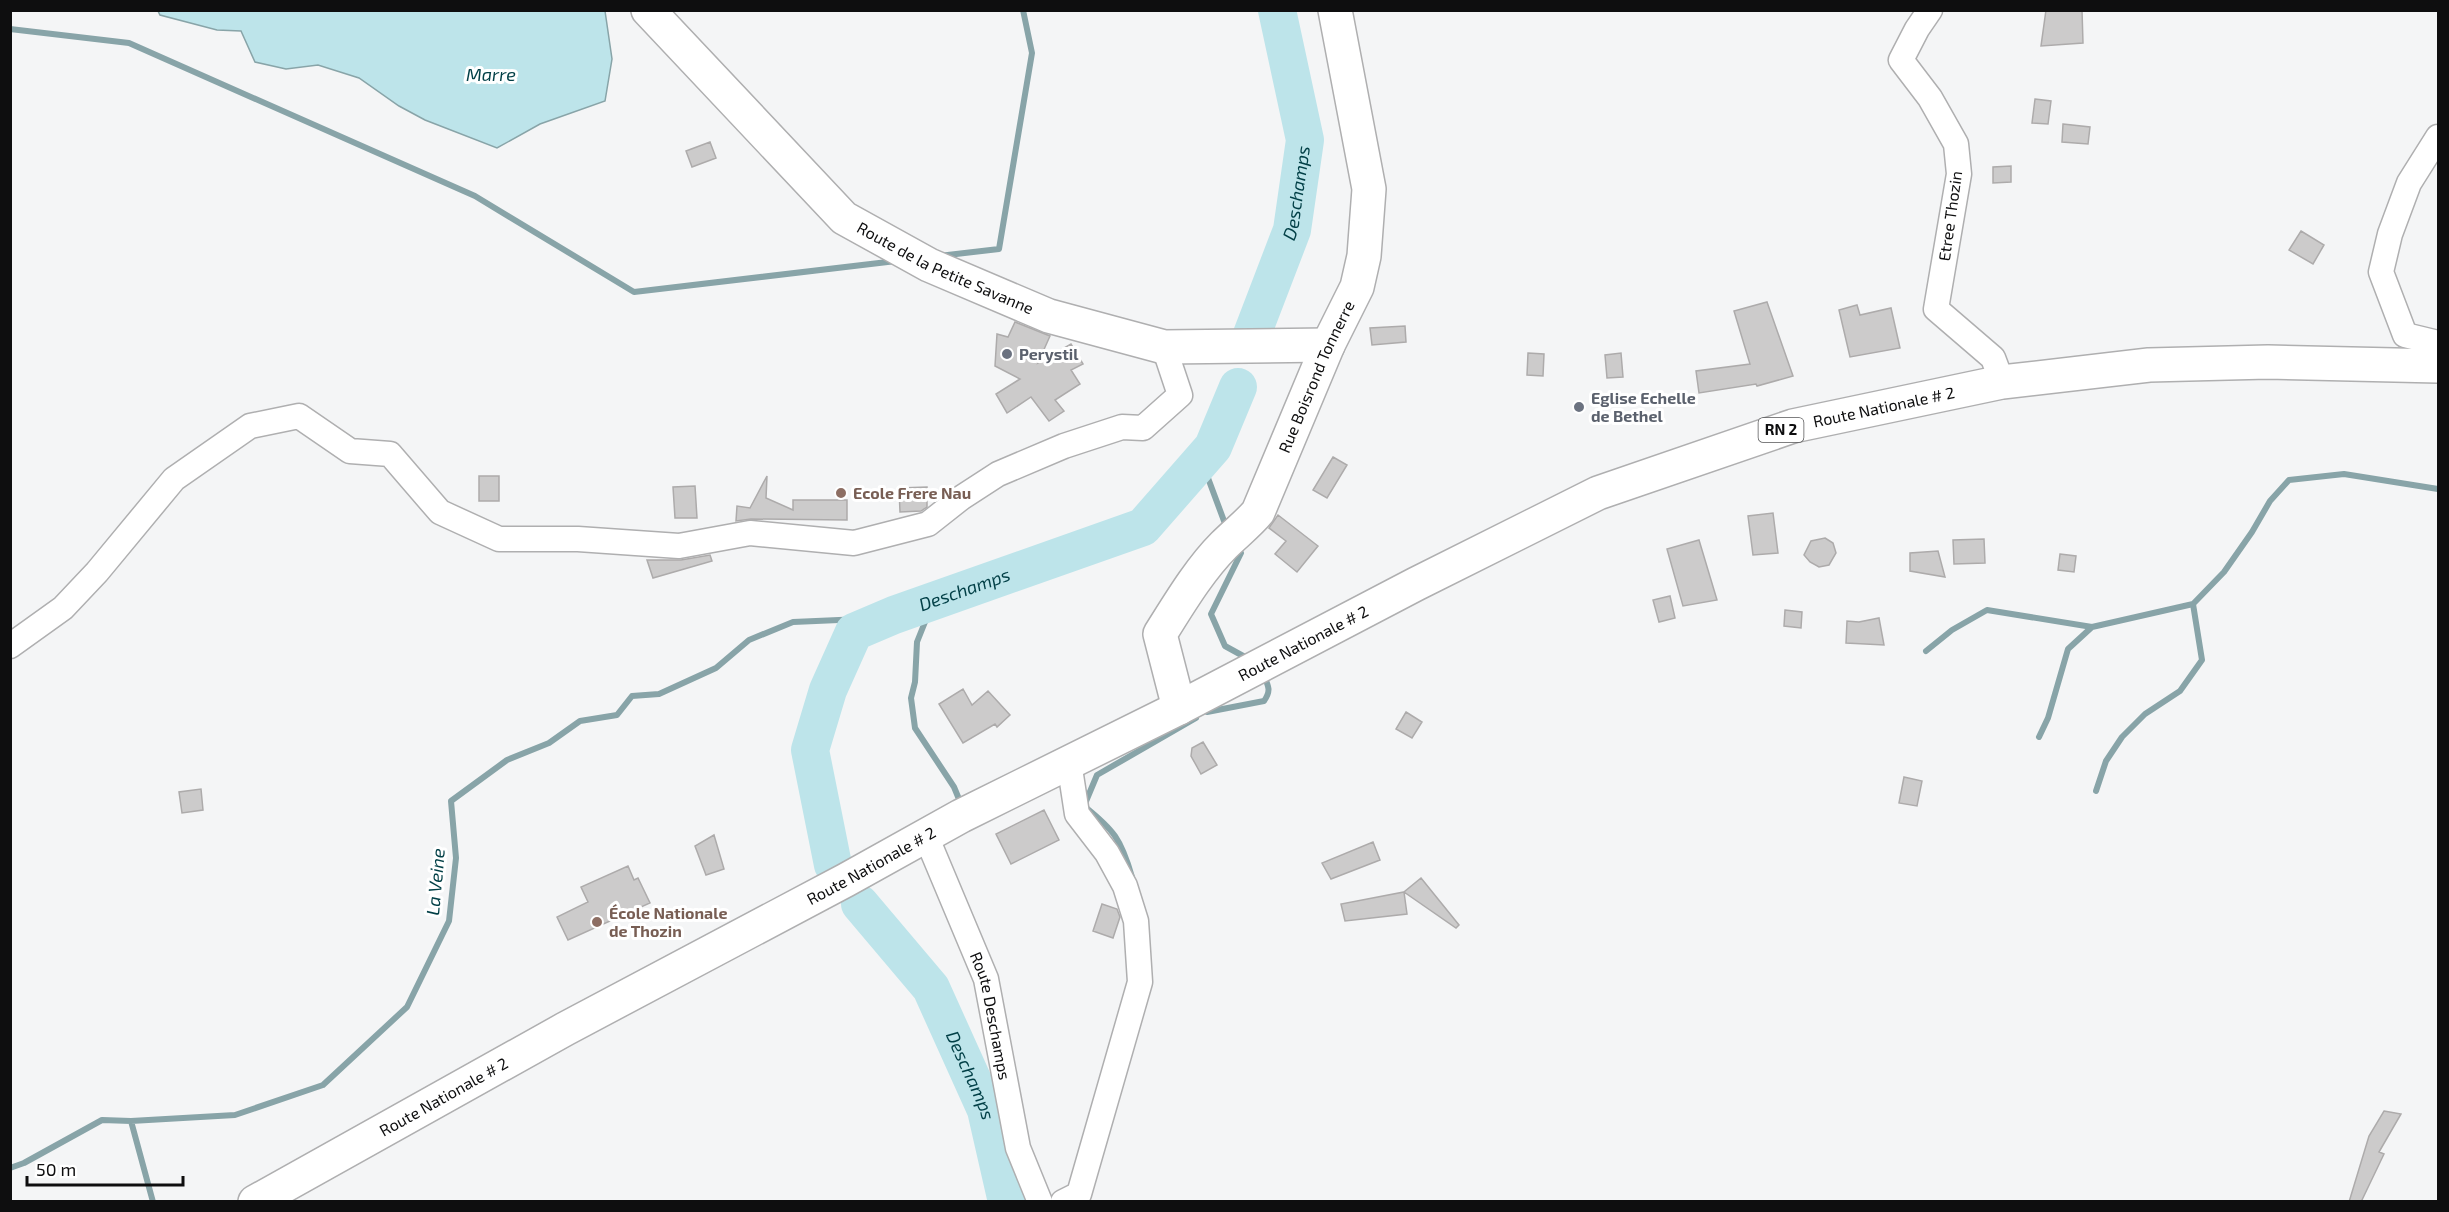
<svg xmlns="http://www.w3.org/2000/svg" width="2449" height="1212" font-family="'Exo 2',sans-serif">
  <rect width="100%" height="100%" fill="#f4f5f6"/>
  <!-- water -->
  <path fill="#bde4ea" stroke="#88a4a8" stroke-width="1.5" d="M 158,11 L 605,11 L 612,59 L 605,101 L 540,124 L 497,148 L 425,120 L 399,106 L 359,78 L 318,65 L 286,69 L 255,62 L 241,31 L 217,30 L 160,15 Z"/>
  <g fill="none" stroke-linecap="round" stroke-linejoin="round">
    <!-- stream -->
    <path stroke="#88a4a8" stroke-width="6" d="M 10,29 L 129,43 L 475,196 L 634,292 L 896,261
      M 939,256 L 999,249 L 1032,53 L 1023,10
      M 1198,464 L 1208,478 L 1227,529
      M 1236,545 L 1241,553 L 1211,614 L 1225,646 L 1245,657
      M 933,602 L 917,642 L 915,682 L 911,698 L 915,728 L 954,787 L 961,804
      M 1926,651 L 1952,630 L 1987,610 L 2092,627
      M 1207,712 L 1264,701 C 1271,691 1269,687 1264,676
      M 2039,737 L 2048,718 L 2068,649 L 2092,627 L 2193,604 L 2224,572 L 2252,532 L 2270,501 L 2289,480 L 2344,474 L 2438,489
      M 2096,791 L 2106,761 L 2122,737 L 2145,714 L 2180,691 L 2202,660 L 2193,604
      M 1132,877 C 1121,839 1114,830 1084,806 L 1097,775 L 1196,718
      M 131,1121 L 153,1202
      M 10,1168 L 24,1163 L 102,1120 L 131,1121 L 235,1115 L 323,1085 L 407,1007 L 449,921 L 456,858 L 451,801 L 507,760 L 549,743 L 580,721 L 617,715 L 632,696 L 659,694 L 716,668 L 749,640 L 793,622 L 862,619 L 894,615"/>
    <!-- river -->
    <g stroke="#bde4ea" stroke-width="38">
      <path id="s1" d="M 1251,337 L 1292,230 L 1305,140 L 1277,10"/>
      <path id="s2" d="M 833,865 L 810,750 L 828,690 L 854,632 L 894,615 L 1143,527 L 1213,447 L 1238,387"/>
      <path id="s3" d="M 860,904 L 931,988 L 986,1110 L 1007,1202"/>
    </g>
  </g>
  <!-- building -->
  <path fill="#cccbcb" stroke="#adabab" stroke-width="1.5" d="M 2046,10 L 2082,10 L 2083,43 L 2041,46 Z
    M 2035,99 L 2051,101 L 2048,124 L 2032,123 Z
    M 2063,124 L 2090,127 L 2088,144 L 2062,142 Z
    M 710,142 L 716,158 L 692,167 L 686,151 Z
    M 2011,166 L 2011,182 L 1993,183 L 1993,167 Z
    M 2301,231 L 2324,245 L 2313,264 L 2289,250 Z
    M 1767,302 L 1793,376 L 1757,386 L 1756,384 L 1699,393 L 1696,371 L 1750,364 L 1734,311 Z
    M 1857,305 L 1860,315 L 1891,308 L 1900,348 L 1850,357 L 1839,310 Z
    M 1015,322 L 1050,336 L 1038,363 L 1071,344 L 1083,364 L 1071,370 L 1080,384 L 1055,400 L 1064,411 L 1049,421 L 1031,397 L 1007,413 L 996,394 L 1020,379 L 995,366 L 997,334 L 1008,337 Z
    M 1405,326 L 1406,342 L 1372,345 L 1370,328 Z
    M 1528,353 L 1544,354 L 1543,376 L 1527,375 Z
    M 1621,353 L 1623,377 L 1607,378 L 1605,355 Z
    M 1333,457 L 1347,465 L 1327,498 L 1313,490 Z
    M 479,476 L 499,476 L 499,501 L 479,501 Z
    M 767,476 L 766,498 L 793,510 L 793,500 L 847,500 L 847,520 L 751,519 L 736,521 L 737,506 L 750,508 Z
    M 695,486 L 697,518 L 675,518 L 673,487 Z
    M 927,487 L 927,507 L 921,511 L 900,512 L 899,488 Z
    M 1773,513 L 1778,553 L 1753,555 L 1748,516 Z
    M 1278,515 L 1318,546 L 1297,572 L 1275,554 L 1286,541 L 1269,528 Z
    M 1825,538 L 1833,543 L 1836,553 L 1829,565 L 1819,567 L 1810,562 L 1804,555 L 1811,541 Z
    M 1984,539 L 1985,563 L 1954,564 L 1953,540 Z
    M 1699,540 L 1717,600 L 1683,606 L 1667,549 Z
    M 1938,551 L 1945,577 L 1910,571 L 1910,553 Z
    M 2060,554 L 2076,556 L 2074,572 L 2058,570 Z
    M 710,555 L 712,561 L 653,578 L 647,560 L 681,560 Z
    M 1670,596 L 1675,618 L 1659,622 L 1653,600 Z
    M 1785,610 L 1802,612 L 1801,628 L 1784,626 Z
    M 1879,618 L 1884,645 L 1846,643 L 1847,621 L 1859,622 Z
    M 963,689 L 972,705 L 988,691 L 1010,715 L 997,727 L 995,724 L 963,743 L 939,704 Z
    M 1406,712 L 1422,722 L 1412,738 L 1396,729 Z
    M 1203,742 L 1217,765 L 1201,774 L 1191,756 L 1192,748 Z
    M 1904,777 L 1922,781 L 1917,806 L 1899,803 Z
    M 201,789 L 203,810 L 182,813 L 179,792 Z
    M 1044,810 L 1059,840 L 1011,864 L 996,834 Z
    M 714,835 L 724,869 L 706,875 L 695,846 Z
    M 1373,842 L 1380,860 L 1331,879 L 1322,863 Z
    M 628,866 L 634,880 L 638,878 L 650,903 L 568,940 L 557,917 L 588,902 L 581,887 Z
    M 1421,878 L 1459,925 L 1456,928 L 1404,892 Z
    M 1404,892 L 1407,914 L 1345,921 L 1341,904 Z
    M 1102,904 L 1117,909 L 1120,917 L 1113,938 L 1093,931 Z
    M 2384,1111 L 2401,1114 L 2379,1152 L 2384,1154 L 2361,1202 L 2349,1202 L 2369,1136 Z"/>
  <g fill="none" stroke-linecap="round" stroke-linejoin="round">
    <defs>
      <g id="street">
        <path d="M 1930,10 L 1917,29 L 1901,60 L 1930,98 L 1956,144 L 1959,174 L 1936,309 L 1993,358 L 2002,382"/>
        <path d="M 2438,137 L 2409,183 L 2390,234 L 2381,272 L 2405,335 L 2438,343"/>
        <path d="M 10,646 L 63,608 L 97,572 L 174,479 L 250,426 L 299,416 L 350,451 L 390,454 L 440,512 L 499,539 L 578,539 L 679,546 L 750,533 L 854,543 L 928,524 L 961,498 L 998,474 L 1064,446 L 1122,427 L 1143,428 L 1180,395 L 1164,347"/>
        <path id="s4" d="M 926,836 L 986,979 L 1018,1148 L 1040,1202"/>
        <path d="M 1063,1202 L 1079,1194 L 1140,982 L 1136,921 L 1125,886 L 1107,853 L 1077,814 L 1069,762"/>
      </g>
      <g id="secondary">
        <path id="s5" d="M 648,10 L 844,218 L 929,265 L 1049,316 L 1164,347 L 1328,345"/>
        <path id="s6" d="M 1179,708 L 1160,634 C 1179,604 1199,570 1224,545 C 1236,533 1248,524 1258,512 L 1328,345 L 1357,287 L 1364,256 L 1369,189 L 1335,10"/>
      </g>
      <g id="primary">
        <path id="s7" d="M 255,1202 L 565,1029 L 846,880 L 961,816 L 1179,708 L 1416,584 L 1598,493 L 1793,426 L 2002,382 L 2149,365 L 2268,362 L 2438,366"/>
      </g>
    </defs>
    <!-- street casing -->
    <use href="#street" stroke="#afafb0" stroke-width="27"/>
    <!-- secondary casing -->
    <use href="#secondary" stroke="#afafb0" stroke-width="36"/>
    <!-- primary casing -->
    <use href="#primary" stroke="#afafb0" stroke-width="36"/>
    <!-- street -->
    <use href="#street" stroke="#fff" stroke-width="24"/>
    <!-- secondary -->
    <use href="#secondary" stroke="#fff" stroke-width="33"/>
    <!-- primary -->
    <use href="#primary" stroke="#fff" stroke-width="33"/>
  </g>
  <!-- markers -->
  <g fill="#6b7280" stroke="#fff" stroke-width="2">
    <circle cx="1007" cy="354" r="6"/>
    <circle cx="1579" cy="407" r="6"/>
  </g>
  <g fill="#8d6e63" stroke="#fff" stroke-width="2">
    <circle cx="841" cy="493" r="6"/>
    <circle cx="597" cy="922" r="6"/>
  </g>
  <g text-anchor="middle" stroke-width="6" stroke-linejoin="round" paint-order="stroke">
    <!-- shield labels -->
    <rect fill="#fff" stroke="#565657" stroke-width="1.5" x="1758.5" y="418" width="45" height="24" rx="4.5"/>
    <g font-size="15" font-weight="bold" fill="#0e0e0f">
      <text x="1781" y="435">RN 2</text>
    </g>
    <!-- street labels -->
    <g font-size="16" fill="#0e0e0f" stroke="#fff">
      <text transform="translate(1950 216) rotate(-82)" y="6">Etree Thozin</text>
      <text dy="6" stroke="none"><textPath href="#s5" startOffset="399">Route de la Petite Savanne</textPath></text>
      <text dy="6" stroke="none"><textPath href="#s6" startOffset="381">Rue Boisrond Tonnerre</textPath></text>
      <text dy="6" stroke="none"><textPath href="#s7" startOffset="1818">Route Nationale # 2</textPath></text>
      <text dy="6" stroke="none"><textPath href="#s7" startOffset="1188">Route Nationale # 2</textPath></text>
      <text dy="6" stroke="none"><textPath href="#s7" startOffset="702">Route Nationale # 2</textPath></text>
      <text dy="6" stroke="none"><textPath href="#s4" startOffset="192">Route Deschamps</textPath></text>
      <text dy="6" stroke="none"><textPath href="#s7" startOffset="216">Route Nationale # 2</textPath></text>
    </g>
    <!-- worship labels -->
    <g font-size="16" font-weight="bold" fill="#5b616d" stroke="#fff" text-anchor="start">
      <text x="1019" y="360">Perystil</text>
      <text x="1591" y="404">Eglise Echelle<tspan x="1591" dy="18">de Bethel</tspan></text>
    </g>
    <!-- education labels -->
    <g font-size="16" font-weight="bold" fill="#785e54" stroke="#fff" text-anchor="start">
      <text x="853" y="499">Ecole Frere Nau</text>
      <text x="609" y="919">École Nationale<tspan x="609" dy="18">de Thozin</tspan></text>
    </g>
    <!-- water labels -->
    <g font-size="18" font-style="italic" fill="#013f46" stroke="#fff">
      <text x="491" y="81">Marre</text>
      <text dy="6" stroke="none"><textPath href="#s1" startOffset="152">Deschamps</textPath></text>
      <text dy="6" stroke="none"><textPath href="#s2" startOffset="362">Deschamps</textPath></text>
      <text transform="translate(436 882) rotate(-85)" y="6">La Veine</text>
      <text dy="6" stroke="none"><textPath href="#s3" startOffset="206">Deschamps</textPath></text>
    </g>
  </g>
  <!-- border -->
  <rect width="2449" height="1212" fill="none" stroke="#0e0e0f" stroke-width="24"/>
  <!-- scale -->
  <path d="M27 1176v9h156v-9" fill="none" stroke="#0e0e0f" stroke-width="3"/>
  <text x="36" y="1176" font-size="18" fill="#0e0e0f" stroke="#ffffff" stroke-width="4.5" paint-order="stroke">50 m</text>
</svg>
